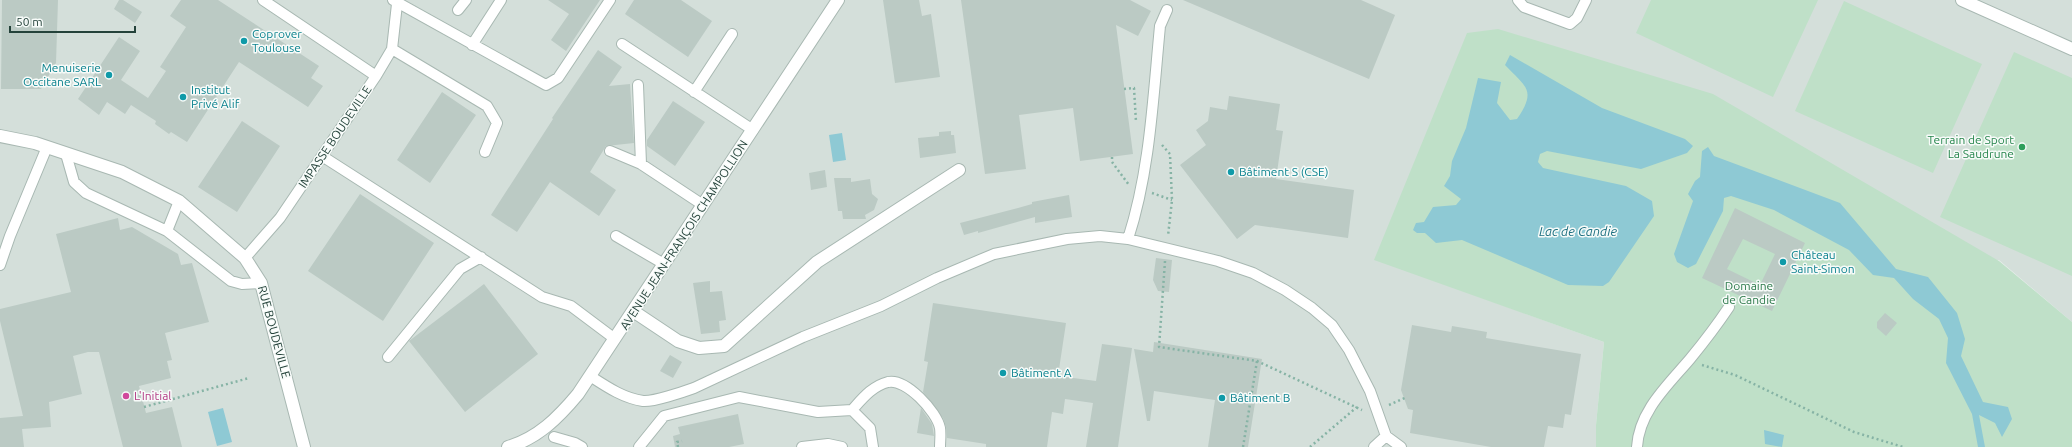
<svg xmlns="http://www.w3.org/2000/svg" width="2072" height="447" font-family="Ubuntu,sans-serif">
  <rect width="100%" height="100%" fill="#e6efeb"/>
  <!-- built -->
  <path fill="#d4dfda" d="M 0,0 L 2072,0 L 2072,322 L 1999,260 L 1374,259 L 1604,342 L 1596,425 L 1596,447 L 0,447 Z"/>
  <!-- green -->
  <path fill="#bfe0c8" d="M 1651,0 L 1818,0 L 1773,97 L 1636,33 Z
    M 1844,1 L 1982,64 L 1933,173 L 1795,111 Z
    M 1498,29 L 1713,94 L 1999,261 L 2072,322 L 2072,447 L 1596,447 L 1596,425 L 1604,342 L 1374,260 L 1467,33 Z
    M 2014,52 L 2072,78 L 2072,276 L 1940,217 Z"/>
  <!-- water -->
  <path fill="#8ec9d4" d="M 1510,55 L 1602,108 L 1685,139 L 1693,146 L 1687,153 L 1641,169 L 1547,151 L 1540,154 L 1538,162 L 1543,168 L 1626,186 L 1652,201 L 1654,216 L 1609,282 L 1603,286 L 1568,285 L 1462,240 L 1436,243 L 1425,233 L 1417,233 L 1413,230 L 1416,223 L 1424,222 L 1433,207 L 1456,205 L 1461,199 L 1444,186 L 1450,176 L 1452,161 L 1466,128 L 1478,78 L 1501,82 L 1497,103 L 1510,120 L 1517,119 C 1537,90 1526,87 1505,65 Z
    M 842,133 L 846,160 L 833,162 L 829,135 Z
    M 1708,147 L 1714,156 L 1840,203 L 1896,269 L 1928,277 L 1957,313 L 1965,339 L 1961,356 L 1983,402 L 2008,407 L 2012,419 L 2002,437 L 1995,423 L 1979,415 L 1985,447 L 1978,447 L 1972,414 L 1946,363 L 1948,338 L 1939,319 L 1913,299 L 1894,278 L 1873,275 L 1849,250 L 1774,210 L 1731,196 L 1724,198 L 1723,211 L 1696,264 L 1688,268 L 1677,262 L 1674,254 L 1693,201 L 1688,194 L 1695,181 L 1700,177 L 1702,151 Z
    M 223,408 L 232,442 L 217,446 L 208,412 Z
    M 1764,430 L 1784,435 L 1782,447 L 1765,444 Z"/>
  <!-- building -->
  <path fill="#bbcac4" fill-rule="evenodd" d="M 2,0 L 58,0 L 56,63 L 41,89 L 1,89 Z
    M 119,0 L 123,0 L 142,12 L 135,23 L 114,9 Z
    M 181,0 L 218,0 L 319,66 L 311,78 L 323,86 L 308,107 L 239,62 L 187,142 L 171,132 L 169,134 L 155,124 L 156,121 L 131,105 L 125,114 L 107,102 L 99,115 L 78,99 L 119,37 L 140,51 L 121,80 L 148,98 L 166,71 L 160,67 L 186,27 L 170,16 Z
    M 548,0 L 600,0 L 566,51 L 551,40 L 569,14 Z
    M 634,0 L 681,0 L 712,21 L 688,57 L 625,14 Z
    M 883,0 L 919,0 L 922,16 L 931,14 L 940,77 L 895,83 Z
    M 961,0 L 1130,0 L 1151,11 L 1138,36 L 1116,25 L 1133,154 L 1080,161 L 1073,108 L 1019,115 L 1026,169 L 985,174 Z
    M 1183,0 L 1361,0 L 1395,15 L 1369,79 Z
    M 598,50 L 622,67 L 609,86 L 630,84 L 634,143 L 606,146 L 590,172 L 616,190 L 599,216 L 550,182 L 517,232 L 491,215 L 553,119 L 552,118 Z
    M 442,92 L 476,115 L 430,183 L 397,160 Z
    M 1229,96 L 1280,104 L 1276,130 L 1283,131 L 1276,179 L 1354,190 L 1348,238 L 1255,225 L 1237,239 L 1180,165 L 1206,145 L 1196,130 L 1208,121 L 1210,107 L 1227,110 Z
    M 673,101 L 705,122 L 675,166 L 647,146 L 647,140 Z
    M 242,121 L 280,146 L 237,212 L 198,187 Z
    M 951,131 L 951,135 L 954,135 L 956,153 L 920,158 L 918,138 L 939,136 L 939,132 Z
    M 825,170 L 827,187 L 811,190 L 809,173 Z
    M 834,178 L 851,178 L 851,182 L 870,179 L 872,194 L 878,199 L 874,210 L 865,215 L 866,219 L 843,219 L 842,211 L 838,211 Z
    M 360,194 L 434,243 L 383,321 L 308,271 Z
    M 1069,195 L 1072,217 L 1035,223 L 1035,217 L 978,233 L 978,231 L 964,235 L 960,223 L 1018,208 L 1032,204 L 1032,202 Z
    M 1735,208 L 1805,243 L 1772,311 L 1702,278 ZM 1743,239 L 1775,254 L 1760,285 L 1727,269 Z
    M 118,218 L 120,230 L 132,227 L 178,254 L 181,265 L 192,263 L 209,322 L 165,333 L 172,360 L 167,361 L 171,378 L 139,386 L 146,413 L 172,407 L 182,447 L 123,447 L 99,352 L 88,352 L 73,356 L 82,394 L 49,402 L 51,427 L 22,429 L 24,447 L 0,447 L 0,418 L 23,416 L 0,321 L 0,309 L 71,292 L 56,234 Z
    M 1156,258 L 1172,260 L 1169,292 L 1158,291 L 1153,280 Z
    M 710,281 L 710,292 L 722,291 L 726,320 L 719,321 L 720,332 L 701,334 L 693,283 Z
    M 484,284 L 538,354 L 465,412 L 409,341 Z
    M 933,303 L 1066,323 L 1058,376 L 1096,381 L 1102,344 L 1132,348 L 1118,447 L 1086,447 L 1093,403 L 1065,399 L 1063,414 L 1052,412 L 1047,447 L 986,447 L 986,444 L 947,438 L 946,427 L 943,418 L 923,392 L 928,362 L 924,361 Z
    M 1885,313 L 1897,323 L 1886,336 L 1877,328 L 1877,322 Z
    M 1412,325 L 1451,332 L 1452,326 L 1487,332 L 1486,338 L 1581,354 L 1571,415 L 1565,414 L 1563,428 L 1548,426 L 1544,447 L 1491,447 L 1410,433 L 1413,410 L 1408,409 L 1401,390 Z
    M 1154,342 L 1262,359 L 1248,447 L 1208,447 L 1215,400 L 1154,391 L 1150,421 L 1147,421 L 1134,349 L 1153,352 Z
    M 670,355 L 682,362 L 673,378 L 660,371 Z
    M 921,408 L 932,424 L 934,436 L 917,433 Z
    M 738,414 L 744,444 L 729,447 L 675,447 L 673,436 L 680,434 L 678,427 Z"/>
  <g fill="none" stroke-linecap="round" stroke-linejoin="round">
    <defs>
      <path id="service" d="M 263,0 L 376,76
        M 393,0 L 546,85 L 558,78 L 610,0
        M 1518,0 L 1524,7 L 1570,24 L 1577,18 L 1586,0
        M 458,10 L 466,0
        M 622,44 L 753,130
        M 472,45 L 501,0
        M 392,49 L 487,106 L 497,123 L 485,152
        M 638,85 L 641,164
        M 694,92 L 732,34
        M 610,151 L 641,164 L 703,205
        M 66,154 L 74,182 L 86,193 L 167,231 L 231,281 L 242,284 L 261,283
        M 322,156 L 542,297 L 571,306 L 615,339
        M 167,231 L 179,201
        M 616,236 L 664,264
        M 1128,239 C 1150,171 1153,98 1160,26 L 1167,10
        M 245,258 L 280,218 L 376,76 L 392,49 L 397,4
        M 0,265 L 10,236 L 47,147
        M 388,357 L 460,269 L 481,257
        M 590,376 C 607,387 623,398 643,401 C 653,402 683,392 694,388 L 803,337 L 881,306 L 937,278 L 994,254 L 1067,239 L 1100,236 L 1128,239 L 1218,261 L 1253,273 L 1285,290 L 1312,308 L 1332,325 L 1349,350 L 1370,391 L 1386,436 L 1401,447
        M 852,410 C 862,399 872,386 888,382 C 906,378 937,412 940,428 C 941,434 940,441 940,447
        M 554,437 L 575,443 L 582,447
        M 639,447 L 664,416 L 739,397 L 818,412 L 852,410 L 870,428 L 873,447
        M 802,447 L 828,444 L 842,447
        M 1374,447 L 1386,436
        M 1637,447 C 1639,411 1668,385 1690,359 C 1704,342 1717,325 1729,307"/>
      <path id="minor" d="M 0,136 L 35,143 L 122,172 L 179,201 L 245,258 L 261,283 L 304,447
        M 633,311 L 678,341 L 699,348 L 724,346 L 817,262 L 959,170
        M 508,447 C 538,438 558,418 578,394 L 838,0"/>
      <path id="tertiary" d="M 1962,0 L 2072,49"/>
    </defs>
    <!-- service casing -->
    <use href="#service" stroke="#a8b8b2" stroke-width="12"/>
    <!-- minor casing -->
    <use href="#minor" stroke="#a8b8b2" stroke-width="14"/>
    <!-- tertiary casing -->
    <use href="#tertiary" stroke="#a8b8b2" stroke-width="14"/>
    <!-- path -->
    <path stroke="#86b3a5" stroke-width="2.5" stroke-dasharray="2 3" stroke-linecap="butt" d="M 1124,89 L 1134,88 L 1136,122
      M 1162,145 L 1170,154 L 1172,200 L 1168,236
      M 1112,157 L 1112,162 L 1129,185
      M 1152,193 L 1172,200
      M 1165,261 L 1159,347 L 1257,361 L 1362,410
      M 1702,365 L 1735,375 L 1854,432 L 1903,447
      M 1389,405 L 1407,397
      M 144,407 L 249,378
      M 678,447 L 677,442 L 682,441
      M 1243,447 L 1257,361
      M 1310,447 L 1357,407"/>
    <!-- service -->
    <use href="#service" stroke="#fff" stroke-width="10"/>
    <!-- minor -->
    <use href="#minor" stroke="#fff" stroke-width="12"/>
    <!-- tertiary -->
    <use href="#tertiary" stroke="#fff" stroke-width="12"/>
  </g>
  <!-- markers -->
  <g fill="#0f9aa8" stroke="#f7fbf9" stroke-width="1.5">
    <circle cx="244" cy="41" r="4"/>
    <circle cx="109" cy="75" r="4"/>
    <circle cx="183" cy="97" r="4"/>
    <circle cx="1231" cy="172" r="4"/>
    <circle cx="1783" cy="262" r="4"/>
    <circle cx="1003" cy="373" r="4"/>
    <circle cx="1222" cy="398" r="4"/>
  </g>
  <circle fill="#2e9e5b" stroke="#f7fbf9" stroke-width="1.5" cx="2022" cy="147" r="4"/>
  <circle fill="#d1479c" stroke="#f7fbf9" stroke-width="1.5" cx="126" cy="396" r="4"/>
  <g text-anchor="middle" stroke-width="3" stroke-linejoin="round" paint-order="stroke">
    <!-- culture labels -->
    <g font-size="12" fill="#0d838f" stroke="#f7fbf9" text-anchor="start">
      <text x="252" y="38">Coprover<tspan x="252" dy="14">Toulouse</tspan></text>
      <text x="101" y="72" text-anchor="end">Menuiserie<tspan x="101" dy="14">Occitane SARL</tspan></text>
      <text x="191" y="94">Institut<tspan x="191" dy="14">Privé Alif</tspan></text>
      <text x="1239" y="176">Bâtiment S (CSE)</text>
      <text x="1791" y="259">Château<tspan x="1791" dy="14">Saint-Simon</tspan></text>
      <text x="1011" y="377">Bâtiment A</text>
      <text x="1230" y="402">Bâtiment B</text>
    </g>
    <!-- street labels -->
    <g font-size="12" fill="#24423a" stroke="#f7fbf9">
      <text transform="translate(335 137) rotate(-56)" y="4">IMPASSE BOUDEVILLE</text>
      <text transform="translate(684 235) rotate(-57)" y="4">AVENUE JEAN-FRANÇOIS CHAMPOLLION</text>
      <text transform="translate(274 332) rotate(75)" y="4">RUE BOUDEVILLE</text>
    </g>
    <!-- leisure labels -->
    <g font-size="12" fill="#27864d" stroke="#f7fbf9" text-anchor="end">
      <text x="2014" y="144">Terrain de Sport<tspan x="2014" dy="14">La Saudrune</tspan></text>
    </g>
    <!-- park labels -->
    <g font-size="12" fill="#2d7a4b" stroke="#f7fbf9">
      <text x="1749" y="290">Domaine<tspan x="1749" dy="14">de Candie</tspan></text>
    </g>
    <!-- hotel labels -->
    <g font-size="12" fill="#b23c85" stroke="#f7fbf9" text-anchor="start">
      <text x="134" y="400">L'Initial</text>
    </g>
    <!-- water labels -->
    <g font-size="13" font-style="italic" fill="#1c6f80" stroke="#f7fbf9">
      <text x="1578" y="236">Lac de Candie</text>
    </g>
  </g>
  <!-- scale -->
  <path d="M10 26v6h125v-6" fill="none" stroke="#24423a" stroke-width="2"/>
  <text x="16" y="26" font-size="12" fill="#24423a" stroke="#f7fbf9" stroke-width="3" paint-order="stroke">50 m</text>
</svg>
